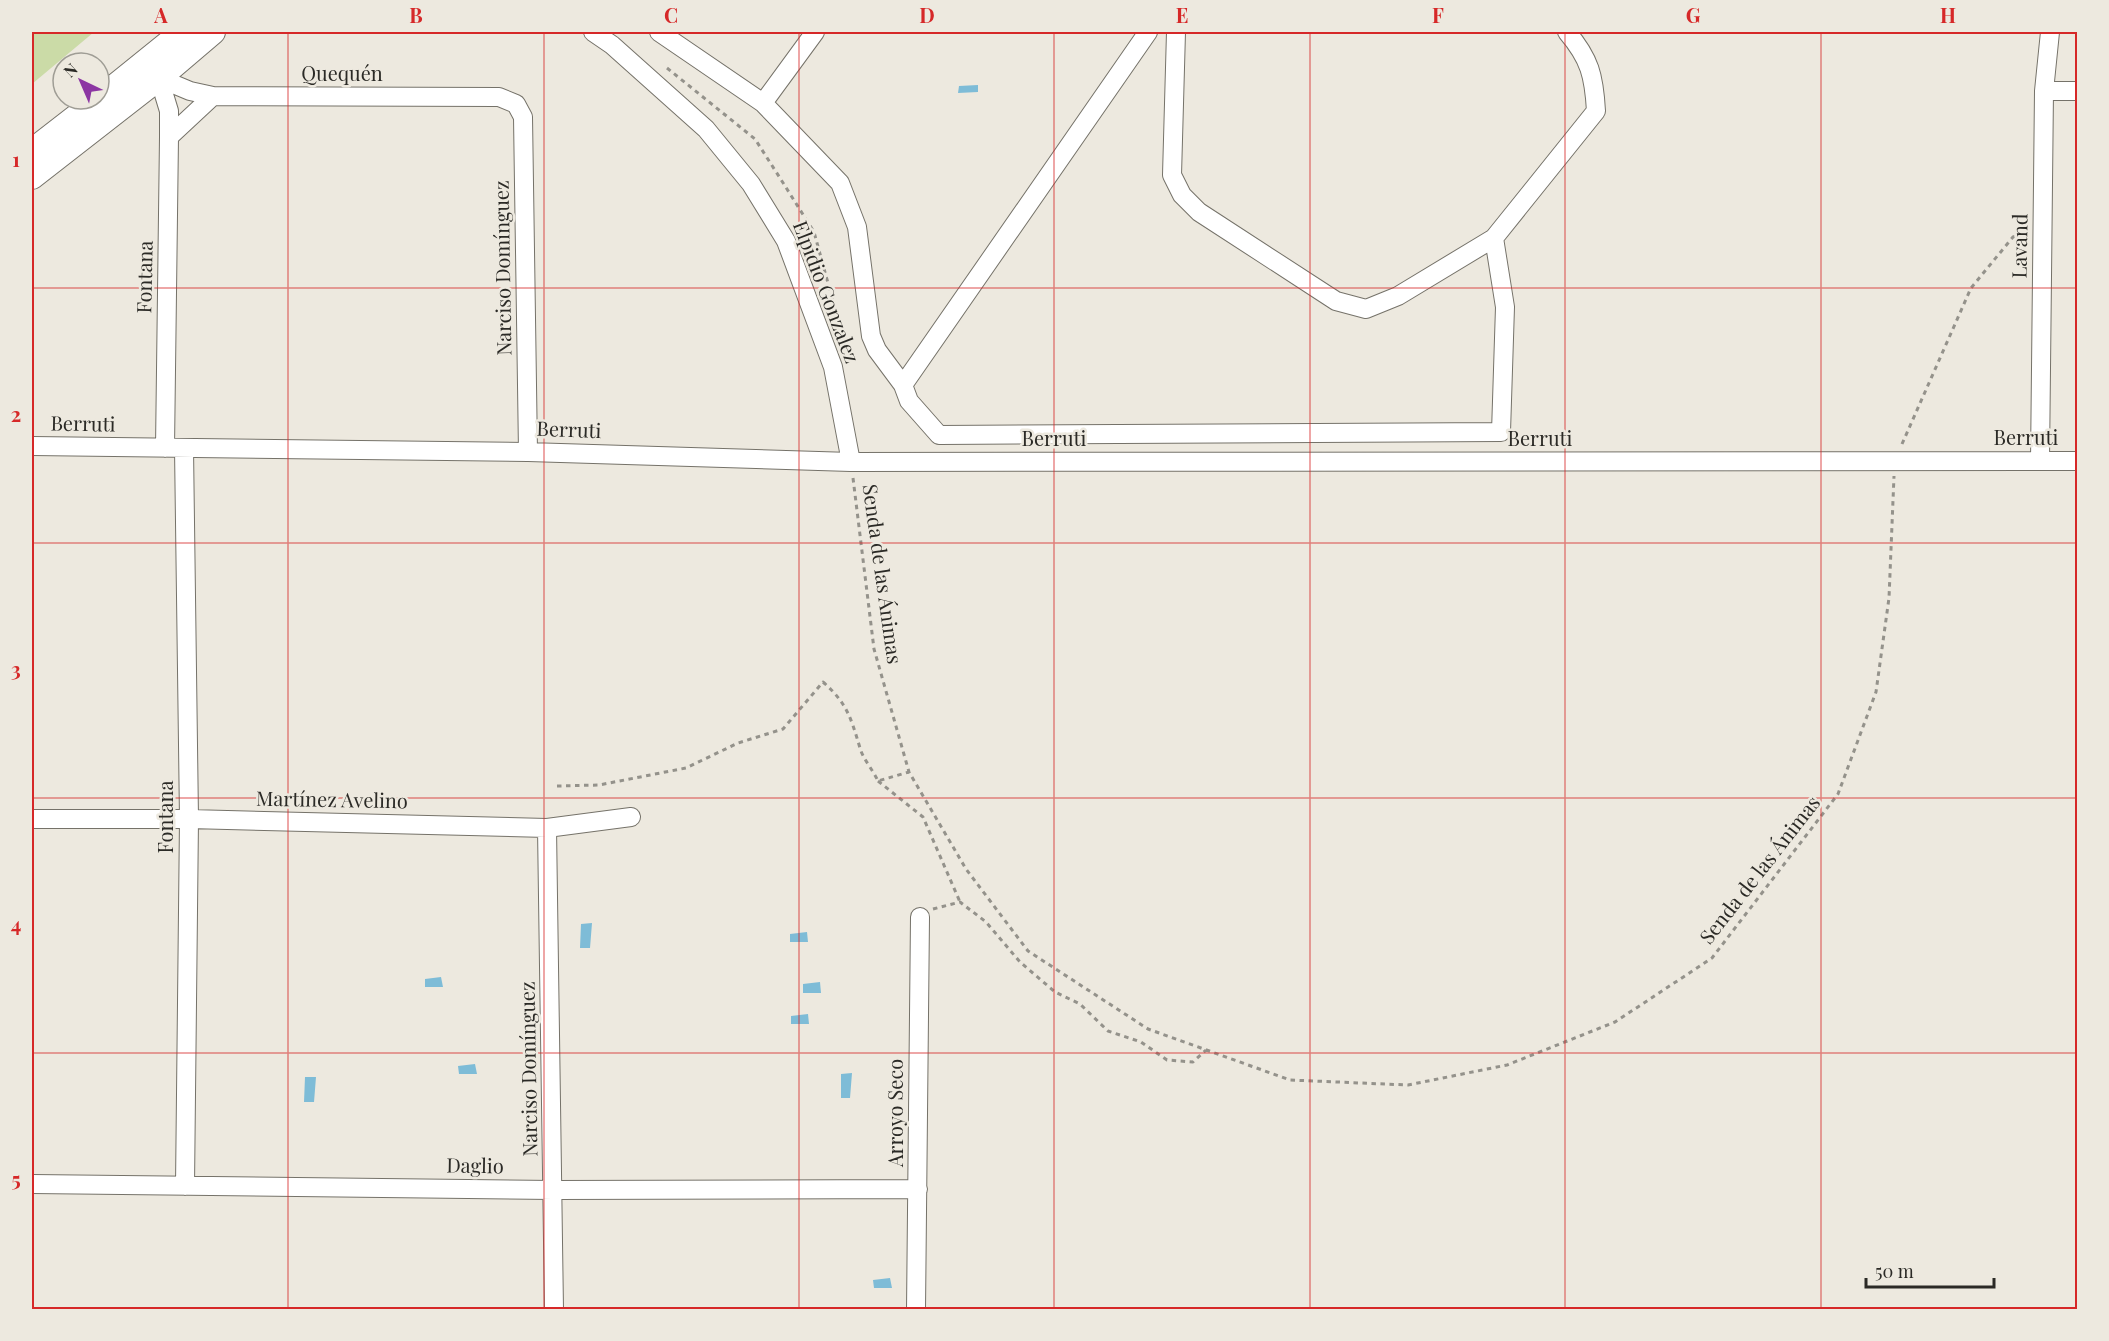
<svg xmlns="http://www.w3.org/2000/svg" width="2109" height="1341" font-family="'Playfair Display',serif">
  <rect width="100%" height="100%" fill="#ede9df"/>
  <!-- green -->
  <path fill="#cbdba7" d="M 32,32 L 94,32 L 32,84 Z"/>
  <!-- water -->
  <path fill="#7ebcd7" d="M 978,85 L 978,92 L 958,93 L 959,86 Z
    M 592,923 L 590,948 L 580,948 L 581,924 Z
    M 807,932 L 808,942 L 790,942 L 790,934 Z
    M 441,977 L 443,987 L 425,987 L 425,979 Z
    M 820,982 L 821,993 L 803,993 L 803,984 Z
    M 808,1014 L 809,1024 L 791,1024 L 791,1016 Z
    M 475,1064 L 477,1074 L 459,1074 L 458,1066 Z
    M 852,1073 L 850,1098 L 841,1098 L 841,1074 Z
    M 305,1077 L 316,1077 L 314,1102 L 304,1102 Z
    M 890,1278 L 892,1288 L 874,1288 L 873,1280 Z"/>
  <g fill="none" stroke-linecap="round" stroke-linejoin="round">
    <!-- stream -->
    <path stroke="#7ebcd7" stroke-width="5" d="M 127,1310 L 129,1310"/>
    <defs>
      <path id="street" d="M 593,32 L 612,45 L 706,129 L 751,184 L 786,241 L 833,367 L 851,462
        M 659,32 L 763,103 L 840,183 L 857,227 L 871,336 L 877,350 L 903,385
        M 1148,32 L 903,385 L 909,401 L 939,435 L 1501,432 L 1505,307 L 1494,238
        M 1176,32 L 1172,175 L 1182,195 L 1199,212 L 1336,301 L 1366,309 L 1398,296 L 1494,238 L 1596,111 C 1594,76 1590,59 1567,32
        M 159,78 L 169,111 L 169,137
        M 159,78 L 190,91 L 213,96
        M 2044,91 L 2078,91
        M 763,103 L 815,32
        M 32,446 L 528,452 L 851,462 L 2078,461
        M 165,448 L 169,137 L 213,96 L 499,97 L 516,104 L 523,117 L 528,452
        M 184,448 L 189,819 L 185,1186
        M 2040,461 L 2044,91 L 2050,32
        M 32,819 L 189,819 L 547,828 L 631,817
        M 547,828 L 554,1310
        M 32,1184 L 553,1190 L 918,1189
        M 916,1310 L 920,917"/>
      <path id="secondary" d="M 99,99 L 182,32
        M 32,151 L 99,99
        M 32,177 L 159,78 L 213,32"/>
    </defs>
    <!-- street casing -->
    <use href="#street" stroke="#757269" stroke-width="20"/>
    <!-- secondary casing -->
    <use href="#secondary" stroke="#757269" stroke-width="26"/>
    <!-- path -->
    <path stroke="#94928b" stroke-width="3" stroke-dasharray="4.5 4.5" stroke-linecap="butt" d="M 667,68 L 755,139 L 780,178 L 814,232 L 846,349
      M 1902,444 L 1971,288 L 2013,237 L 2027,232
      M 853,478 L 874,649 L 909,772 L 966,869 L 1028,951 L 1148,1029 L 1290,1080 L 1408,1085 L 1507,1065 L 1615,1022 L 1712,958 L 1838,794 L 1876,692 L 1889,598 L 1894,476
      M 878,781 L 923,817 L 960,902
      M 557,786 L 599,785 L 686,768 L 738,743 L 783,729 L 823,682 C 847,703 851,718 860,748 C 863,759 873,770 878,781 L 909,772
      M 933,909 L 960,902 L 986,922 L 1020,962 L 1055,992 L 1080,1004 L 1108,1031 L 1141,1042 L 1167,1060 L 1193,1062 L 1206,1050"/>
    <!-- street -->
    <use href="#street" stroke="#fff" stroke-width="18"/>
    <!-- secondary -->
    <use href="#secondary" stroke="#fff" stroke-width="24"/>
  </g>
  <!-- grid -->
  <path fill="none" stroke="#d62828" stroke-width="1.5" stroke-opacity="0.55" d="M 288,32 L 288,1310M 544,32 L 544,1310M 799,32 L 799,1310M 1054,32 L 1054,1310M 1310,32 L 1310,1310M 1565,32 L 1565,1310M 1821,32 L 1821,1310M 32,288 L 2078,288M 32,543 L 2078,543M 32,798 L 2078,798M 32,1053 L 2078,1053"/>
  <g text-anchor="middle" stroke-width="5" stroke-linejoin="round" paint-order="stroke">
    <!-- street labels -->
    <g font-size="20" fill="#2b2a26" stroke="#ede9df">
      <text x="342" y="81">Quequén</text>
      <text transform="translate(2020 246) rotate(-89)" y="7">Lavand</text>
      <text transform="translate(503 268) rotate(-91)" y="7">Narciso Domínguez</text>
      <text transform="translate(145 277) rotate(-89)" y="7">Fontana</text>
      <text transform="translate(826 292) rotate(69)" y="7">Elpidio Gonzalez</text>
      <text transform="translate(83 424) rotate(1)" y="7">Berruti</text>
      <text transform="translate(569 430) rotate(2)" y="7">Berruti</text>
      <text x="2026" y="445">Berruti</text>
      <text x="1054" y="446">Berruti</text>
      <text x="1540" y="446">Berruti</text>
      <text transform="translate(882 574) rotate(82)" y="7">Senda de las Ánimas</text>
      <text transform="translate(332 800) rotate(1)" y="7">Martínez Avelino</text>
      <text transform="translate(166 817) rotate(-90)" y="7">Fontana</text>
      <text transform="translate(1760 870) rotate(-52)" y="7">Senda de las Ánimas</text>
      <text transform="translate(529 1069) rotate(-91)" y="7">Narciso Domínguez</text>
      <text transform="translate(896 1113) rotate(-90)" y="7">Arroyo Seco</text>
      <text transform="translate(475 1166) rotate(1)" y="7">Daglio</text>
    </g>
  </g>
  <!-- border -->
  <rect width="2109" height="1341" fill="none" stroke="#ede9df" stroke-width="66"/>
  <!-- north arrow -->
  <g transform="translate(81 81) rotate(316)"><circle r="28" fill="#ede9df" stroke="#9f9d95" stroke-width="1.5"/>
  <path d="M0-4.5L10 22L0 15L-10 22Z" fill="#8c36a3"/>
  <text y="-9" font-size="16" font-weight="bold" text-anchor="middle" fill="#2b2a26">N</text>
  </g>
  <!-- scale -->
  <path d="M1866 1278v9h128v-9" fill="none" stroke="#2b2a26" stroke-width="3"/>
  <text x="1875" y="1278" font-size="18" fill="#2b2a26" stroke="#ede9df" stroke-width="4.5" paint-order="stroke">50 m</text>
  <rect x="33" y="33" width="2043" height="1275" fill="none" stroke="#d62828" stroke-width="2"/>
  <g font-size="20" text-anchor="middle" font-weight="bold" fill="#d62828">
    <text x="161" y="23">A</text>
    <text x="416" y="23">B</text>
    <text x="671" y="23">C</text>
    <text x="927" y="23">D</text>
    <text x="1182" y="23">E</text>
    <text x="1438" y="23">F</text>
    <text x="1693" y="23">G</text>
    <text x="1948" y="23">H</text>
    <text x="16" y="167">1</text>
    <text x="16" y="422">2</text>
    <text x="16" y="677">3</text>
    <text x="16" y="932">4</text>
    <text x="16" y="1187">5</text>
  </g>
</svg>
